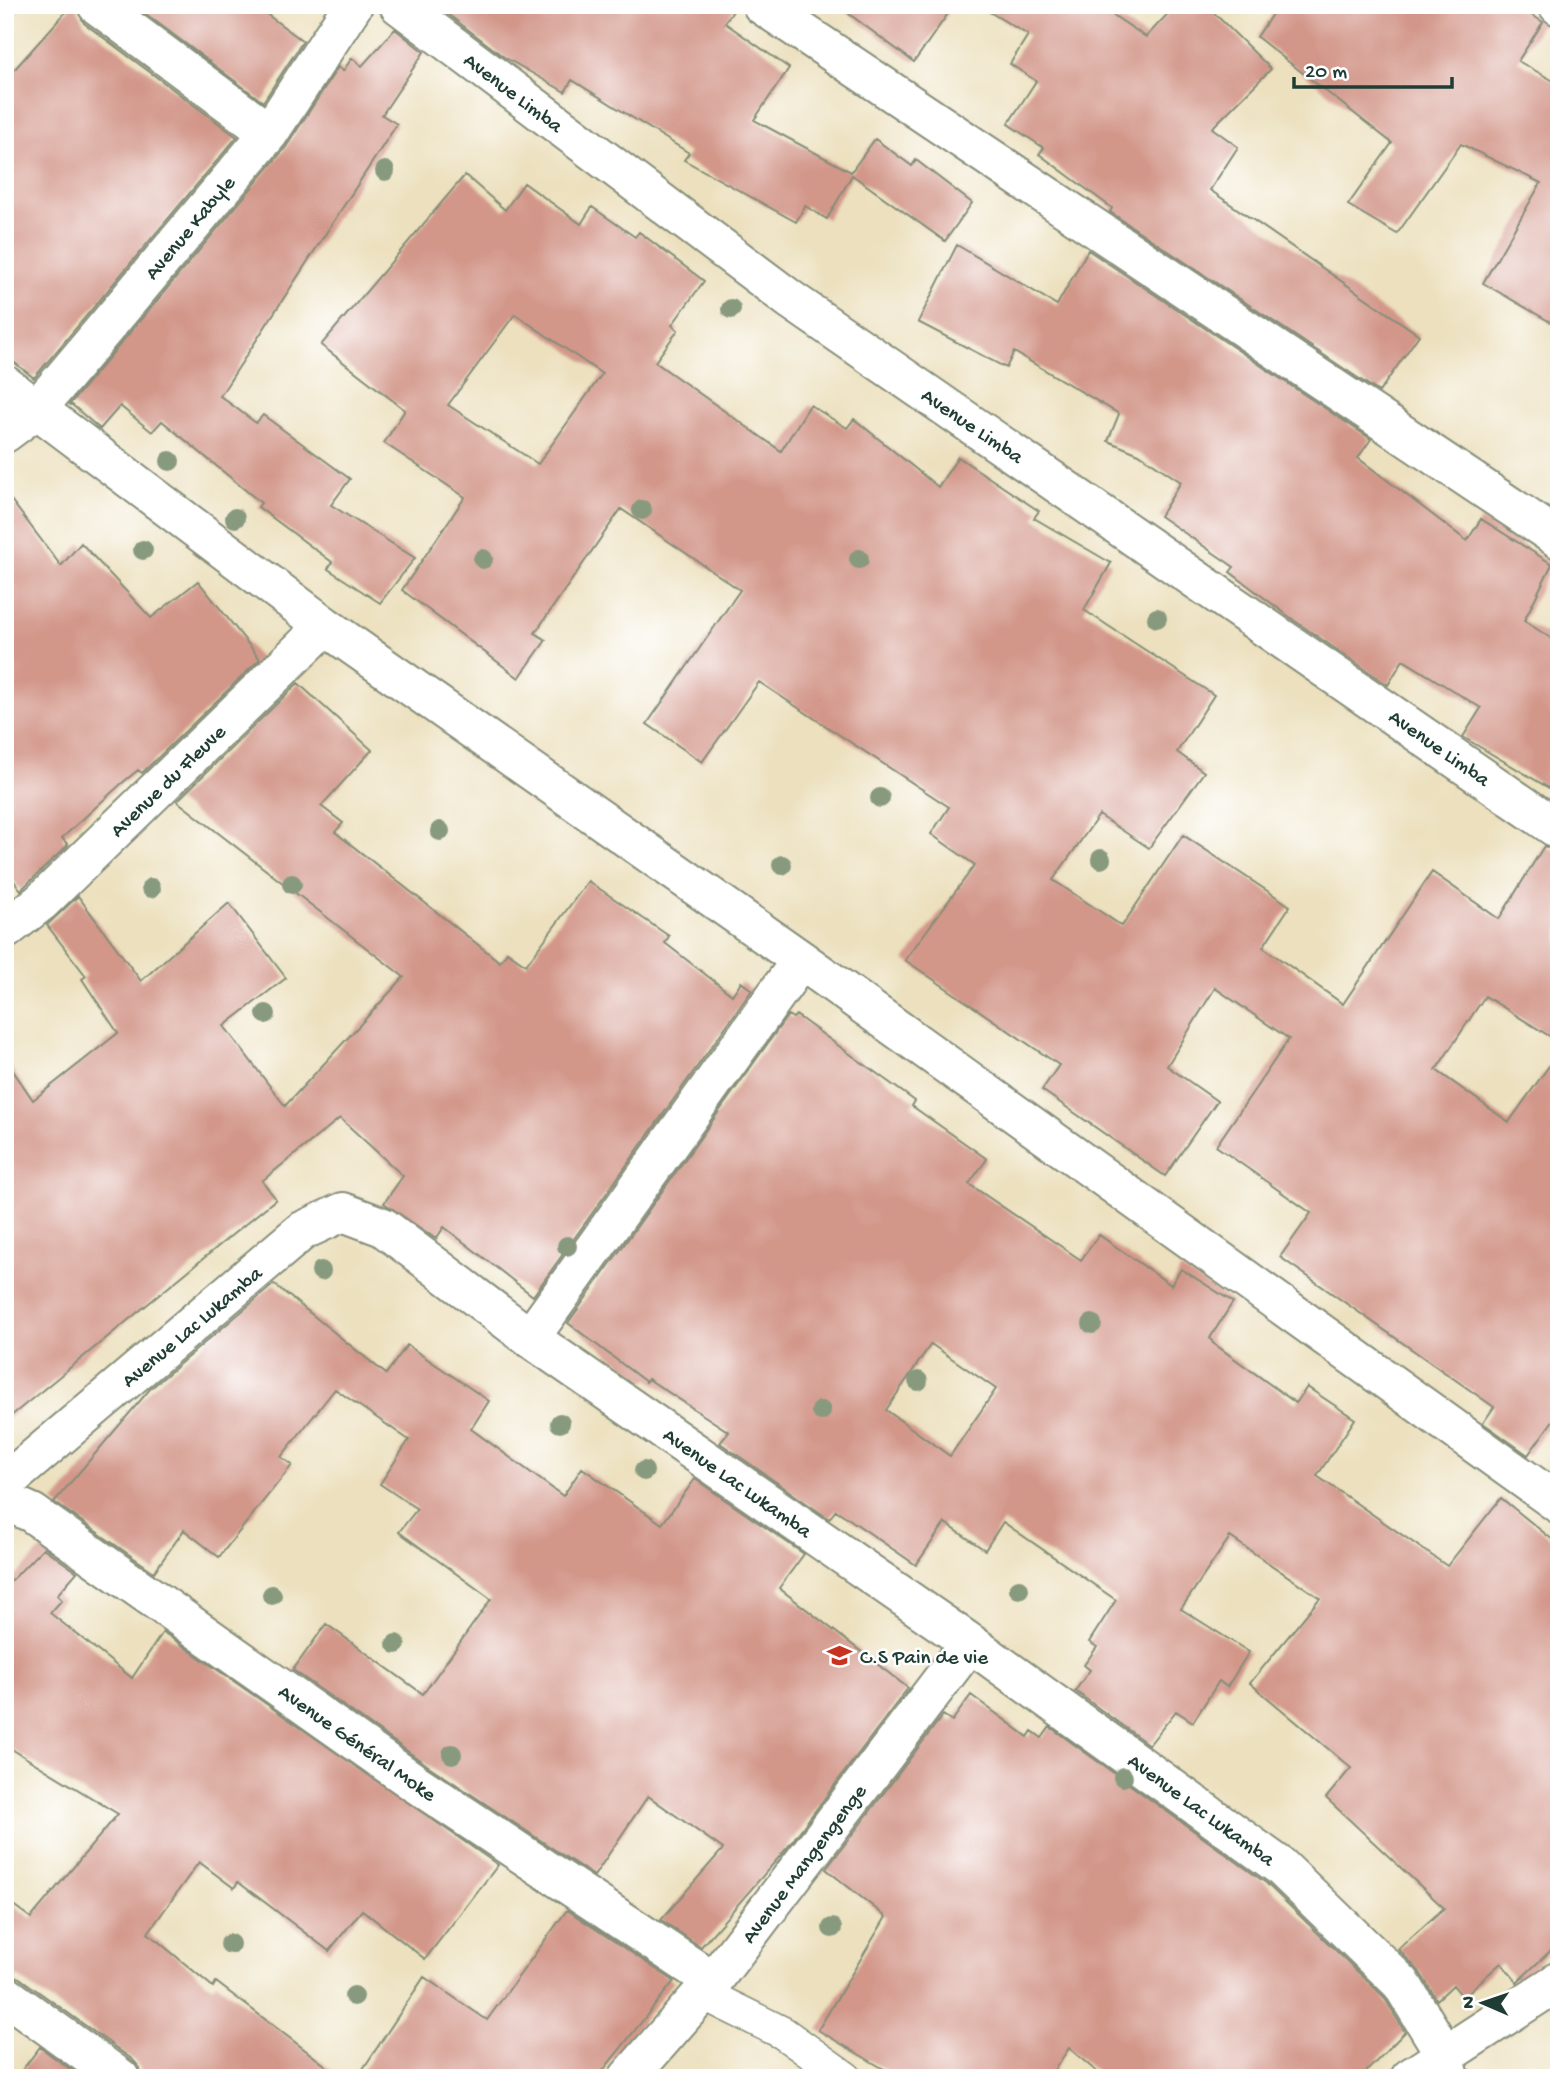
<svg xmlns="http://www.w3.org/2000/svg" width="1564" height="2083" font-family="'Gochi Hand',sans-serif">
  <rect width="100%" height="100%" fill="#fff"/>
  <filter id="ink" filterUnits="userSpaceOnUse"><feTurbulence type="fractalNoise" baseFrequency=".0143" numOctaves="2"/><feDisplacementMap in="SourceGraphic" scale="14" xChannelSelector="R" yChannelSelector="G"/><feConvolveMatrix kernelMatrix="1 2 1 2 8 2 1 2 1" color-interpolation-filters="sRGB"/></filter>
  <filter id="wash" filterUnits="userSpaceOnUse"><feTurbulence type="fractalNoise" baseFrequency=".00686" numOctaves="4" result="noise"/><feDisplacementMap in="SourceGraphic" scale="28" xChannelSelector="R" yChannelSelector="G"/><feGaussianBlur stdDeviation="1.57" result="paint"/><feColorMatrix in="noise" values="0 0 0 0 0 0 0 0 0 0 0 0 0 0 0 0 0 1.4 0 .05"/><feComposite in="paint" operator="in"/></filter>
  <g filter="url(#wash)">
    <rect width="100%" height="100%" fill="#ece0be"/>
    <g id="blocks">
      <!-- building -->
      <path fill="#d3978a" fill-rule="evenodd" d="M 72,5 L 76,5 L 84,23 L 237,137 L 34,378 L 5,355 L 5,80 Z
        M 134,5 L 254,5 L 303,41 L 263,102 Z
        M 436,5 L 737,5 L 725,23 L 789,68 L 754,120 L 851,172 L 875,139 L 912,166 L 916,160 L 972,203 L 945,241 L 852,175 L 827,219 L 805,206 L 796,222 L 684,160 L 689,153 L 572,80 L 565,92 L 504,57 Z
        M 837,5 L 954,5 L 914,62 Z
        M 978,5 L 1098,5 L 1146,37 L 1176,5 L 1206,5 L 1271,69 L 1212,128 L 1238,147 L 1210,190 L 1419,335 L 1379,392 L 1110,212 L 1112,208 L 1039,154 L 1044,148 L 1008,124 L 1036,81 L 1010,64 L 1028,35 Z
        M 1278,5 L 1515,5 L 1543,22 L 1518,61 L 1559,84 L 1559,327 L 1483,283 L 1541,183 L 1461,144 L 1397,234 L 1348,205 L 1392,143 L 1257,37 Z
        M 395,29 L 424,52 L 382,115 L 397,124 L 220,396 L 256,423 L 263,415 L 350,479 L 331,505 L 415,558 L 380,603 L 328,569 L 332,562 L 258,507 L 261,503 L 162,421 L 152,432 L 120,406 L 100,429 L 71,404 L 69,405 L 286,147 L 338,67 L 343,71 L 352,58 L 362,66 Z
        M 465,175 L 505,210 L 524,183 L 581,224 L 592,207 L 635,237 L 639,232 L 704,281 L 672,325 L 678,330 L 655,362 L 781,451 L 810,405 L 847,428 L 854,419 L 938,487 L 958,457 L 1039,511 L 1034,518 L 1111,563 L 1084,610 L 1214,695 L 1177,752 L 1204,772 L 1149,848 L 1099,815 L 1053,880 L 1122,926 L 1183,835 L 1290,906 L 1263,947 L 1343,1004 L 1432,872 L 1499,919 L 1544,846 L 1559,852 L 1559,1042 L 1485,996 L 1436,1070 L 1509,1122 L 1559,1052 L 1559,1412 L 1528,1455 L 1483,1423 L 1494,1407 L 1280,1257 L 1311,1213 L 1216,1146 L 1289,1039 L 1215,988 L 1167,1066 L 1217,1101 L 1165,1176 L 1042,1090 L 1059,1065 L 905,960 L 975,865 L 931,834 L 949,807 L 759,682 L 702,762 L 647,724 L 740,590 L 621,509 L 535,633 L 546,640 L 519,678 L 402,590 L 465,497 L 384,443 L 405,410 L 321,345 ZM 515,314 L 602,374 L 538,464 L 448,405 Z
        M 957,245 L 1057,305 L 1088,250 L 1371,439 L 1358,458 L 1467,541 L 1481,519 L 1552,564 L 1524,621 L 1559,643 L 1559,794 L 1463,737 L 1481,708 L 1403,660 L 1388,685 L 1295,621 L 1230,572 L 1234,567 L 1160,516 L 1181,482 L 1139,454 L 1108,441 L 1119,414 L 1014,352 L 1006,368 L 918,322 Z
        M 5,492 L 61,566 L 81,543 L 151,618 L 198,581 L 260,659 L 142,773 L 138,770 L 121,784 L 62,838 L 68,845 L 21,890 L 5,870 Z
        M 298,683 L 372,750 L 321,806 L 343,823 L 335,832 L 500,962 L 507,952 L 526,965 L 588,881 L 669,936 L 665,943 L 732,995 L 741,982 L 752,990 L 533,1296 L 444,1227 L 436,1239 L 384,1203 L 403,1176 L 340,1118 L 262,1181 L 276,1199 L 5,1421 L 5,1059 L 33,1100 L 118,1033 L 82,979 L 86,976 L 47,925 L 78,896 L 141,981 L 229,903 L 286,978 L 224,1026 L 285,1106 L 404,977 L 177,801 Z
        M 788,1015 L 793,1018 L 796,1015 L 915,1101 L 912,1106 L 987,1159 L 969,1184 L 1081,1260 L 1099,1235 L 1171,1285 L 1181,1269 L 1233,1302 L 1210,1338 L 1213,1343 L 1296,1403 L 1307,1387 L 1355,1419 L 1317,1476 L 1447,1566 L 1501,1498 L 1559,1545 L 1559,1943 L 1517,1982 L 1501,1963 L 1463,1997 L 1453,1985 L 1437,2000 L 1419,1971 L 1398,1949 L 1444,1908 L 1326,1798 L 1351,1768 L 1250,1683 L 1320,1598 L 1230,1537 L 1181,1609 L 1249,1652 L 1227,1687 L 1219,1681 L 1193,1722 L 1176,1711 L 1149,1745 L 1075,1691 L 1090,1670 L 1084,1665 L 1097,1647 L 1089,1642 L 1116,1600 L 1003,1522 L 985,1550 L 945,1523 L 916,1565 L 836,1510 L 829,1519 L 720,1443 L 729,1432 L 648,1379 L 646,1382 L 568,1323 ZM 931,1344 L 996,1389 L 950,1456 L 886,1410 Z
        M 274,1284 L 386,1374 L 407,1345 L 489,1401 L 471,1429 L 563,1496 L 582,1468 L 662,1524 L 695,1479 L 804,1554 L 779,1588 L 908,1688 L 787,1848 L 701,1947 L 661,1920 L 723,1849 L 648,1796 L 594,1876 L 427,1765 L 293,1670 L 326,1624 L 423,1694 L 491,1599 L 399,1532 L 417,1509 L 380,1484 L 409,1440 L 335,1389 L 281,1457 L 292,1465 L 219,1557 L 184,1530 L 154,1572 L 54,1502 L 150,1389 Z
        M 43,1548 L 77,1572 L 57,1595 L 62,1600 L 50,1613 L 132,1678 L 163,1632 L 498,1865 L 425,1959 L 362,1910 L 329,1951 L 238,1882 L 234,1888 L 199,1862 L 148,1933 L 213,1987 L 216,1982 L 342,2078 L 141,2078 L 140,2068 L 133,2060 L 18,1977 L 5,1973 L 5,1899 L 31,1918 L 118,1814 L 5,1745 L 5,1578 L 10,1582 Z
        M 971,1695 L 1028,1737 L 1032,1731 L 1042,1738 L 1050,1727 L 1266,1883 L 1384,1997 L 1405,2032 L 1360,2078 L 1104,2078 L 1069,2048 L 1049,2078 L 899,2078 L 818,2030 L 886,1917 L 826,1869 L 943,1715 L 952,1721 Z
        M 567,1910 L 674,1981 L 597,2078 L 357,2078 L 424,1977 L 487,2020 Z
        M 40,2047 L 82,2078 L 16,2078 Z"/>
    </g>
  </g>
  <g filter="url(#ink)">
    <use href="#blocks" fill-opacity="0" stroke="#868e79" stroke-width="2"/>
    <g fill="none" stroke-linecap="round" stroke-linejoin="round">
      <defs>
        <path id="service" d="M 702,1993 L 783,2033 L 846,2078"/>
        <path id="minor" d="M 97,5 L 269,133
          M 399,5 L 791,300 L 1559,830
          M 762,5 L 1559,539
          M 1558,5 L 1559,6
          M 5,385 L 325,626 L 801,960 L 1559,1504
          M 5,433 L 37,409 L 269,133 L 353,5
          M 5,930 L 41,902 L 325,626
          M 530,1338 L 801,960
          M 5,1483 L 302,1231 L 343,1212 L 383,1227 L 530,1338 L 970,1643 L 1280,1866 L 1401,1983 L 1444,2053 L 1450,2078
          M 5,1501 L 32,1513 L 415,1783 L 713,1981
          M 5,1995 L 120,2078
          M 628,2078 L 713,1981 L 970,1643"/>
        <path id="tertiary" d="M 1410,2078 L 1559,1981"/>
      </defs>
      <!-- service casing -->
      <use href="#service" stroke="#868e79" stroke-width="35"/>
      <!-- minor casing -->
      <use href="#minor" stroke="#868e79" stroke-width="42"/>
      <!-- tertiary casing -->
      <use href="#tertiary" stroke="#868e79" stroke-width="42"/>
      <!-- service -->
      <use href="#service" stroke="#fff" stroke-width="32"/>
      <!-- minor -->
      <use href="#minor" stroke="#fff" stroke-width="38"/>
      <!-- tertiary -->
      <use href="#tertiary" stroke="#fff" stroke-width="38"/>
    </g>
    <!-- trees -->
    <g fill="#889a7e">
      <circle cx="385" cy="171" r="10"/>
      <circle cx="731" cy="309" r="10"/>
      <circle cx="170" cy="461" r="10"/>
      <circle cx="642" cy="510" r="10"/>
      <circle cx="235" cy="518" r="10"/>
      <circle cx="143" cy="550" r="10"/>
      <circle cx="483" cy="559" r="10"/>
      <circle cx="859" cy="559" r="10"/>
      <circle cx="1157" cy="618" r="10"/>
      <circle cx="880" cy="798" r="10"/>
      <circle cx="440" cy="831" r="10"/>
      <circle cx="1101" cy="859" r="10"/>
      <circle cx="782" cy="865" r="10"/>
      <circle cx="292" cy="884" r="10"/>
      <circle cx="151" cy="888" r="10"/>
      <circle cx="266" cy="1014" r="10"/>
      <circle cx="567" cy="1246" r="10"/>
      <circle cx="321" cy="1271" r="10"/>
      <circle cx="1092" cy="1324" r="10"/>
      <circle cx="918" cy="1381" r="10"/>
      <circle cx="821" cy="1411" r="10"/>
      <circle cx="560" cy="1423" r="10"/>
      <circle cx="644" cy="1471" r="10"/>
      <circle cx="1019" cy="1589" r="10"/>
      <circle cx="272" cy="1595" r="10"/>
      <circle cx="396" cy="1644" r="10"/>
      <circle cx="452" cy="1754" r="10"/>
      <circle cx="1123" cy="1777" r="10"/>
      <circle cx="832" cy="1928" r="10"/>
      <circle cx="230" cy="1944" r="10"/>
      <circle cx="354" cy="1996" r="10"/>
    </g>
  </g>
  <!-- icons -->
  <defs>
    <symbol id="school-bare" viewBox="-9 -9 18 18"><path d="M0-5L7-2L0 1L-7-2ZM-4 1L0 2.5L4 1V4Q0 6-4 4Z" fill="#c8321e" stroke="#fff" stroke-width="2.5" paint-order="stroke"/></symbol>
  </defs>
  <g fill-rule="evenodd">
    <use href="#school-bare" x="822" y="1638" width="35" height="35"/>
  </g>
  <g text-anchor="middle" stroke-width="5" stroke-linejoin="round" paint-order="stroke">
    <!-- street labels -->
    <g font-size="21" fill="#1f3d34" stroke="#fff">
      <text transform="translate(514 92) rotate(37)" y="7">Avenue Limba</text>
      <text transform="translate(189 227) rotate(-50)" y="7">Avenue Kabyle</text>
      <text transform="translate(973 425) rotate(34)" y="7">Avenue Limba</text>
      <text transform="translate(1440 747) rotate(35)" y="7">Avenue Limba</text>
      <text transform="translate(167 780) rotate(-44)" y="7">Avenue du Fleuve</text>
      <text transform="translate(191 1326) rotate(-40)" y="7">Avenue Lac Lukamba</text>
      <text transform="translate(738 1482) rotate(35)" y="7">Avenue Lac Lukamba</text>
      <text transform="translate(358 1742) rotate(35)" y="7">Avenue Général Moke</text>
      <text transform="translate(1202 1809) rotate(36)" y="7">Avenue Lac Lukamba</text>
      <text transform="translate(803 1863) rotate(-53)" y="7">Avenue Mangengenge</text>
    </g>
    <!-- poi labels -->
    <g font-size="21" fill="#1f3d34" stroke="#fff" text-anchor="start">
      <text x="860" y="1663">C.S Pain de vie</text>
    </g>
  </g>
  <!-- margin -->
  <rect width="1564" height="2083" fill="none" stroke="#fff" stroke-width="28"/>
  <!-- north arrow -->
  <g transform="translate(1483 2003) rotate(272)" stroke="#ffffff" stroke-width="5" paint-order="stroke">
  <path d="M0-5L12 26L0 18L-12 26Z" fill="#1f3d34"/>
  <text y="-10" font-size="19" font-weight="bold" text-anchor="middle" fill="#1f3d34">N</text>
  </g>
  <!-- scale -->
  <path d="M1294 77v10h158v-10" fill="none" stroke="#1f3d34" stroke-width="3.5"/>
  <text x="1305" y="77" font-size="21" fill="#1f3d34" stroke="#ffffff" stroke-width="5" paint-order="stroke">20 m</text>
</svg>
